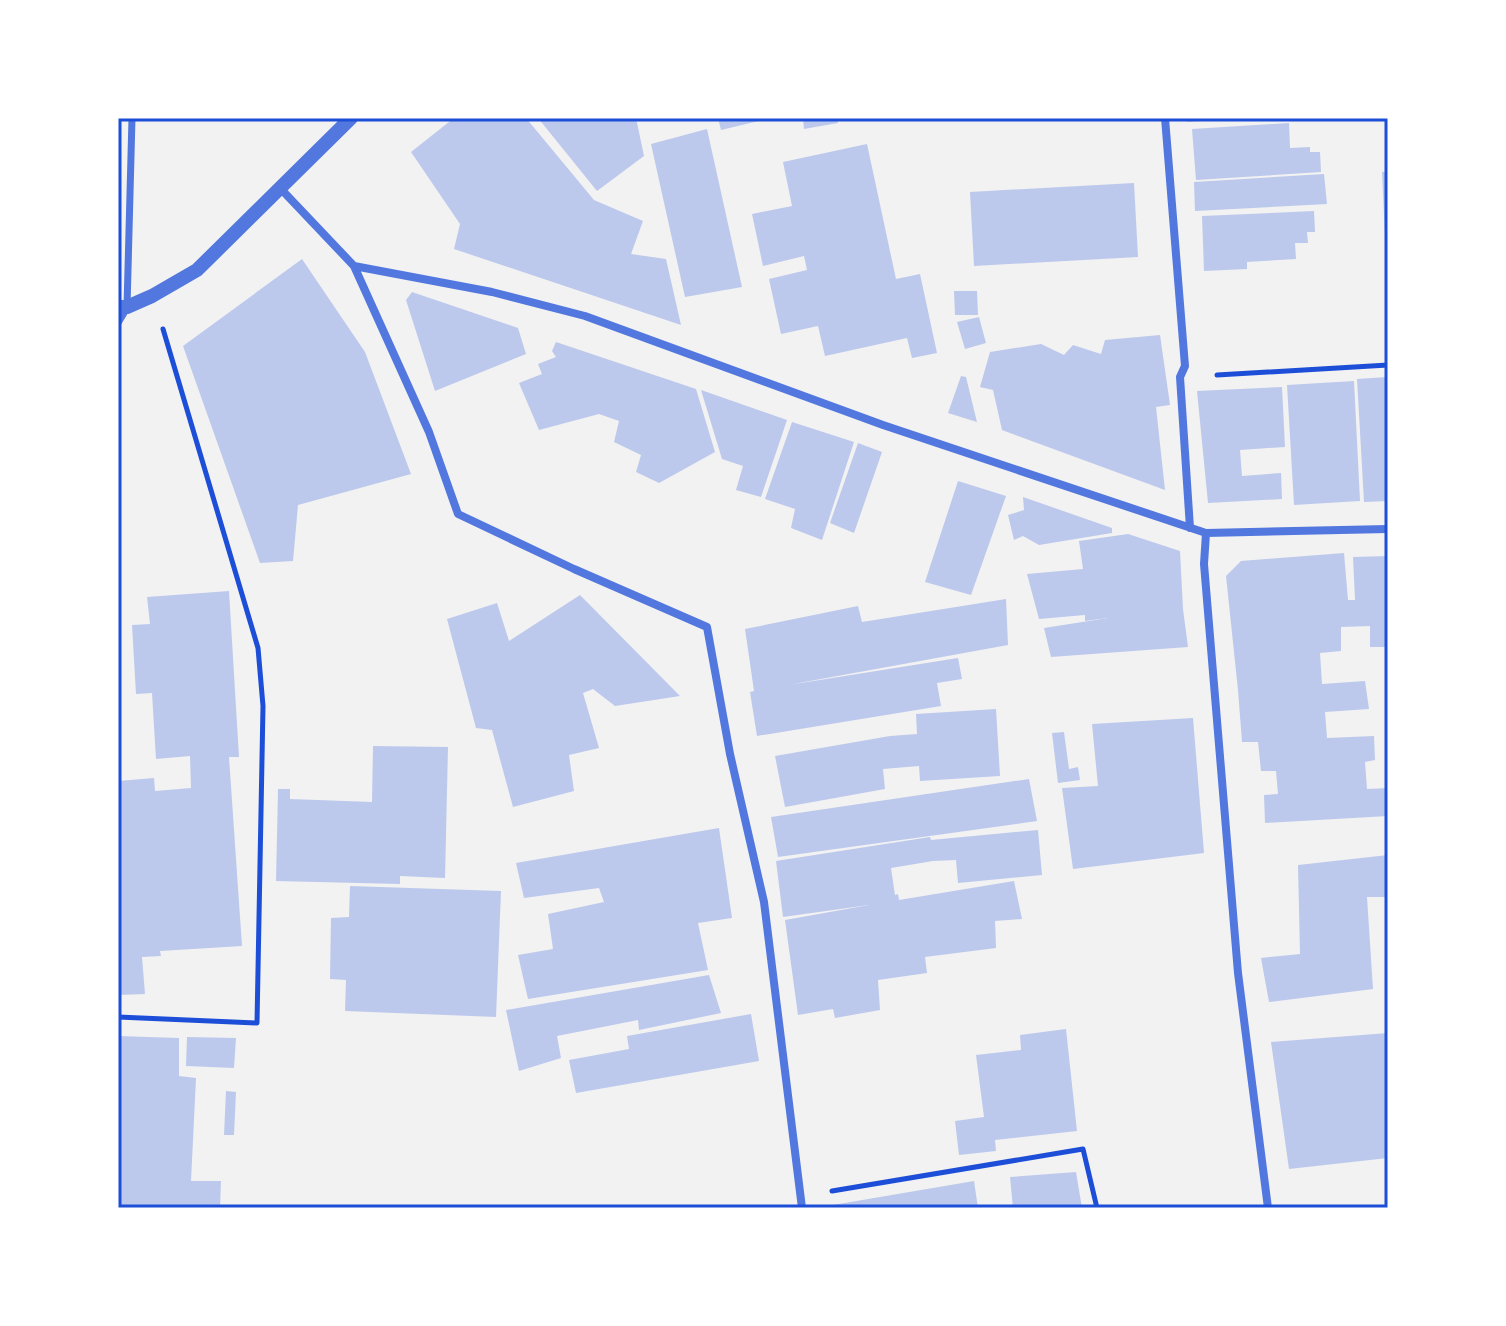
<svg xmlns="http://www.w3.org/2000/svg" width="1506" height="1326" font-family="'Fira Sans Condensed',sans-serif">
  <rect width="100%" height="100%" fill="#f2f2f2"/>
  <!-- building -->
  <path fill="#bdc9ec" d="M 454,118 L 526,118 L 594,200 L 643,221 L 631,254 L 666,259 L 681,325 L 454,249 L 460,224 L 411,152 Z
    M 538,118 L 636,118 L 644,156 L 597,191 Z
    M 718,118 L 767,118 L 767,119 L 721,130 Z
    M 803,118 L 837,118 L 838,123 L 804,129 Z
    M 1187,118 L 1215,118 L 1215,120 L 1187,122 Z
    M 1289,123 L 1290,148 L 1310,147 L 1310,152 L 1320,152 L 1321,172 L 1196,180 L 1192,129 Z
    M 707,129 L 742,287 L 685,297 L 651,144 Z
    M 867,144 L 896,279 L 920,274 L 937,353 L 912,358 L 907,338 L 825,356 L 818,326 L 781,334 L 769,279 L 807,270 L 804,256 L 763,266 L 752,214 L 792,206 L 783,162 Z
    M 1388,171 L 1388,258 L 1386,258 L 1382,172 Z
    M 1324,174 L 1327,204 L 1195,211 L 1194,182 Z
    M 1134,183 L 1138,257 L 974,266 L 970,192 Z
    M 1314,211 L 1315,232 L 1307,232 L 1308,243 L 1295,243 L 1296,259 L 1247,262 L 1247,269 L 1204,271 L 1202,216 Z
    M 302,259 L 365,352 L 411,474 L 298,505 L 293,561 L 260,563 L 183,346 Z
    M 954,291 L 977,291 L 978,315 L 955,315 Z
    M 412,292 L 518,328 L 526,354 L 435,391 L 406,300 Z
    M 979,317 L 986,343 L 965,349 L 957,322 Z
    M 1160,335 L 1170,405 L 1156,407 L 1165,490 L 1002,430 L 993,390 L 980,387 L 990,352 L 1041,344 L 1064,355 L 1073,345 L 1101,354 L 1105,340 Z
    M 556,342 L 696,389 L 715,452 L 659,483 L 636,472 L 641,455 L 614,442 L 619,421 L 599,414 L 539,430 L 519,383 L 542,374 L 538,364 L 556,357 L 552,351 Z
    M 961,376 L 966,377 L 977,422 L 948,413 Z
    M 1387,377 L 1388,501 L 1364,502 L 1357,379 Z
    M 1354,381 L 1360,501 L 1294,505 L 1287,385 Z
    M 1282,387 L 1285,447 L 1240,450 L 1242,476 L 1281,473 L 1282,499 L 1208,503 L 1197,391 Z
    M 701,390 L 787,420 L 761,497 L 736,490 L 743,466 L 722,459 Z
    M 792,422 L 854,442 L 822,540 L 791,528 L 795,509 L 765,499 Z
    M 858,443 L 882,452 L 854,533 L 830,523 Z
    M 958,481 L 1006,496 L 971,595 L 925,582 Z
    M 1023,497 L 1112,528 L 1112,533 L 1039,545 L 1023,536 L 1014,540 L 1008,515 L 1024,510 Z
    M 1128,534 L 1180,551 L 1183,609 L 1188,647 L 1051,657 L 1044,628 L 1108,618 L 1085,621 L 1085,615 L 1039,619 L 1027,574 L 1083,569 L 1079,541 Z
    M 1344,553 L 1348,600 L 1355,600 L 1353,557 L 1388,556 L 1388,647 L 1370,647 L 1370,626 L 1341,627 L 1341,651 L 1320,653 L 1322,684 L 1365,681 L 1369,709 L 1325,712 L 1327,738 L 1374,736 L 1375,760 L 1365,762 L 1367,789 L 1388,788 L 1388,816 L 1265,823 L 1264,795 L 1278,794 L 1276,771 L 1261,771 L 1258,742 L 1242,742 L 1238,690 L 1226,576 L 1241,561 Z
    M 229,591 L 239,757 L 229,757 L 242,946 L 160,951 L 161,956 L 142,957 L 145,994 L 118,995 L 118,781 L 154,778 L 155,791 L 191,788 L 190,756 L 156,759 L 152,693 L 136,694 L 132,625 L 150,624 L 147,597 Z
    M 580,595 L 680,696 L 615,706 L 593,689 L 583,693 L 599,748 L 569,755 L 574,791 L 513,807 L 492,730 L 476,728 L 447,619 L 497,603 L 509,641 Z
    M 1006,599 L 1008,645 L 788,685 L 958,658 L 962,679 L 937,683 L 941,706 L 757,736 L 750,692 L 754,691 L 745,629 L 858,606 L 862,622 Z
    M 996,709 L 1000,776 L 920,781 L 919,766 L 883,769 L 885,789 L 785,807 L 775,756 L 890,736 L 917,734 L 916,714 Z
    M 1193,718 L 1204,853 L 1073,869 L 1062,788 L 1098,786 L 1092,724 Z
    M 1064,732 L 1069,769 L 1078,767 L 1080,780 L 1058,783 L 1052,733 Z
    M 373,746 L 448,747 L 445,878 L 400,876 L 400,884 L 276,881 L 278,789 L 290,789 L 290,799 L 372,802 Z
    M 1029,779 L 1037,821 L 778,857 L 771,817 Z
    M 719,828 L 732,918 L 698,923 L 708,970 L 528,999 L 518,955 L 553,949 L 548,914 L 604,902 L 599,888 L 524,898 L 516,863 Z
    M 1038,830 L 1042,875 L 958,883 L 956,860 L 933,861 L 891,868 L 895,895 L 898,894 L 899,900 L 1014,881 L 1022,919 L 995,921 L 996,948 L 925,957 L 927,973 L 878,980 L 880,1010 L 835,1018 L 833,1009 L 798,1015 L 785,920 L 869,905 L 783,917 L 776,861 L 930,837 L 931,840 Z
    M 1388,855 L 1388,897 L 1367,897 L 1373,989 L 1269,1002 L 1261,958 L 1300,954 L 1298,865 Z
    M 350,886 L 501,891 L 496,1017 L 345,1011 L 346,980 L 330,979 L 331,918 L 349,917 Z
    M 709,975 L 721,1013 L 639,1030 L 638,1020 L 557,1036 L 561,1058 L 519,1071 L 506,1010 Z
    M 751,1014 L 759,1061 L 576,1093 L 569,1060 L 629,1049 L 627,1036 Z
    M 1066,1029 L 1077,1131 L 995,1140 L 996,1151 L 959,1155 L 955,1121 L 984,1117 L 976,1055 L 1021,1050 L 1020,1035 Z
    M 1388,1033 L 1388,1111 L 1386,1111 L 1388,1158 L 1289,1169 L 1271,1042 Z
    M 118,1036 L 179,1038 L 179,1076 L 196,1078 L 191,1181 L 221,1181 L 220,1208 L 118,1208 Z
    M 187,1037 L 236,1038 L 234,1068 L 186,1066 Z
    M 226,1091 L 236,1092 L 234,1135 L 224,1135 Z
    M 1076,1172 L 1082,1208 L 1013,1208 L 1010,1177 Z
    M 974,1181 L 978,1208 L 827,1208 L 827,1206 Z"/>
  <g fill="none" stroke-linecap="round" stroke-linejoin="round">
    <!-- path -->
    <path stroke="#1d4ed8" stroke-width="5" d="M 1217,375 L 1388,365
      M 118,1017 L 257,1023 L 263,706 L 258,648 L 163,329
      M 832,1191 L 1083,1149 L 1097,1208"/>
    <!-- pedestrian -->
    <path stroke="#5277de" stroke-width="7" d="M 127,307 L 132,118"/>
    <!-- minor -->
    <path stroke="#5277de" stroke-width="8" d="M 1165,118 L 1185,366 L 1180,377 L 1190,528
      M 280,188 L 354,266 L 429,432 L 458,514 L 574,569 L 707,627 L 730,754 L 764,902 L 802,1208
      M 354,266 L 492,292 L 585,316 L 883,425 L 1206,533 L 1388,529
      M 118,322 L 127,307
      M 1206,533 L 1204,564 L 1238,973 L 1268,1208"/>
    <!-- tertiary -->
    <path stroke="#5277de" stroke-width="14" d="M 118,307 L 127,307 L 152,296 L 197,270 L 351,118"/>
  </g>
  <!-- border -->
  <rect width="1506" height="1326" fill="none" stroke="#ffffff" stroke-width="240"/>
  <rect x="120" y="120" width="1266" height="1086" fill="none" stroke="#1d4ed8" stroke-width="3"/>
</svg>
